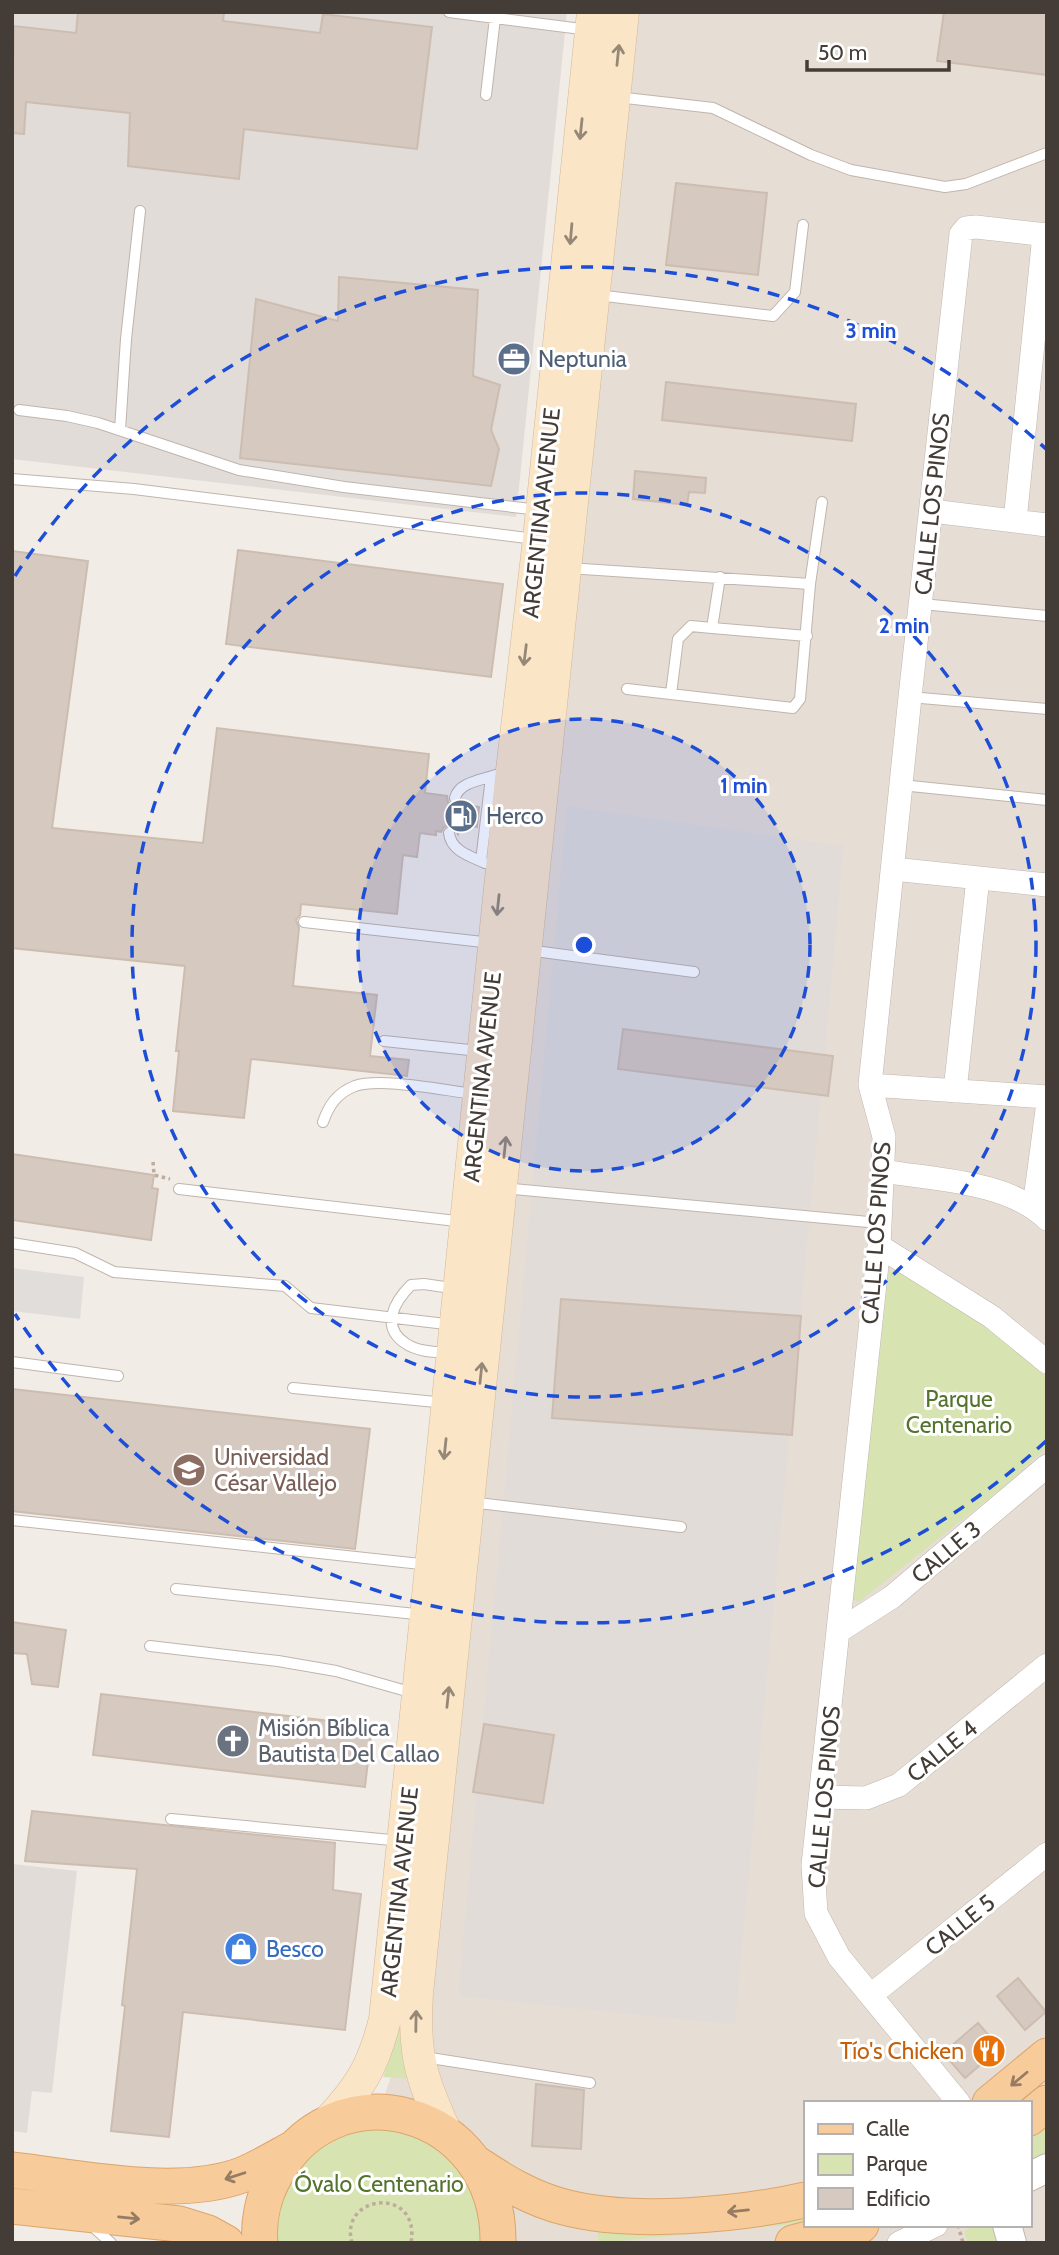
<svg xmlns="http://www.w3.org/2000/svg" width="1059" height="2255" font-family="Cabin,sans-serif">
  <rect width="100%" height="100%" fill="#f2ece6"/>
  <!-- residential -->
  <path fill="#e6ddd5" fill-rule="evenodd" d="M 603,12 L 1047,12 L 1047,2243 L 344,2243 L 345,2209 L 393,2071 L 499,1091 ZM 805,2103 L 1029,2103 L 1029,2225 L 805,2225 Z"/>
  <!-- industrial -->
  <path fill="#e1dcd8" d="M 12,12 L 567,12 L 516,517 L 12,459 Z
    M 567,806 L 844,846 L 735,2025 L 458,1996 Z
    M 12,1864 L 77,1871 L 52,2093 L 32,2091 L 27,2133 L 12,2131 Z"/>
  <!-- green -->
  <path fill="#d7e4b1" d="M 897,1270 L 987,1323 L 1047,1378 L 1047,1447 L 1007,1484 L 859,1602 L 852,1599 L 889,1272 Z
    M 407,1962 L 411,2079 L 383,2077 L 393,2048 Z
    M 1047,2111 L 1047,2154 L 1029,2163 L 1029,2128 Z
    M 363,2126 L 431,2139 L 477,2192 L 481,2243 L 276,2243 C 272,2202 292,2154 331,2136 C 341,2132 352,2129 363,2126 Z
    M 805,2206 L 805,2223 L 599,2243 L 597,2231 Z
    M 975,2225 L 993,2225 L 999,2243 L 968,2243 L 964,2231 Z"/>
  <!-- parking -->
  <path fill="#e0dddb" d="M 12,1268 L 84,1277 L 80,1319 L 12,1311 Z"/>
  <!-- building -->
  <path fill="#d6c9c0" stroke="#cdbdb0" stroke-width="2" d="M 78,12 L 224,12 L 223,21 L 320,33 L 323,14 L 432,27 L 417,149 L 244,129 L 239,179 L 128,166 L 130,113 L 26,102 L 24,134 L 12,133 L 14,26 L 76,33 Z
    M 944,12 L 1047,12 L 1047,75 L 937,61 Z
    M 676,183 L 767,193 L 758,275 L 666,265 Z
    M 339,277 L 478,290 L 473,376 L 500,385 L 491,430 L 499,449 L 491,486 L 240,458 L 256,299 L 338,321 Z
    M 666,382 L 856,404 L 852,441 L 662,420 Z
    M 635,471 L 706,478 L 705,493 L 689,492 L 687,505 L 633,499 Z
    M 238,550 L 503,584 L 491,677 L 226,644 Z
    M 12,551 L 88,561 L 52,828 L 203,843 L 217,728 L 429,754 L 425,793 L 447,796 L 448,802 L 453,805 L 459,805 L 462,801 L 462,804 L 479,807 L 477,827 L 460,824 L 458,834 L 455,828 L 451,825 L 444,827 L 441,832 L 436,831 L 436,835 L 420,833 L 417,857 L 403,855 L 397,914 L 301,904 L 300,915 L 296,920 L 299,928 L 293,986 L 377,995 L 370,1056 L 409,1060 L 407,1076 L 251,1059 L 244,1118 L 173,1111 L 179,1051 L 176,1051 L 185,966 L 12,948 Z
    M 623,1029 L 833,1056 L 828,1096 L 618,1069 Z
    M 12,1154 L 154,1175 L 152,1188 L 158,1189 L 151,1240 L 12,1220 Z
    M 561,1299 L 801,1316 L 792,1435 L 552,1418 Z
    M 12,1389 L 370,1429 L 355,1549 L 12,1511 Z
    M 12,1622 L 66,1630 L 58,1687 L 32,1684 L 27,1654 L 12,1653 Z
    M 101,1694 L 372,1726 L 365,1787 L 93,1755 Z
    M 484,1724 L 554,1735 L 543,1803 L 473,1792 Z
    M 32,1811 L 335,1843 L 333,1890 L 361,1894 L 345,2030 L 183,2012 L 169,2137 L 111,2131 L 125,2006 L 122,2005 L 137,1869 L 25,1861 Z
    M 1018,1978 L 1046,2012 L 1025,2030 L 997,1996 Z
    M 978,2023 L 1000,2048 L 965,2078 L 943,2053 Z
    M 536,2084 L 584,2090 L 581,2149 L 532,2146 Z"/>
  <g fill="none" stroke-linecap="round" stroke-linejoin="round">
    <defs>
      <path id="service" d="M 449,12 L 589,30
        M 486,95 L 495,18
        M 617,97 L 713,108 L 811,155 L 851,170 L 945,187 L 966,184 L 1047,153
        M 597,295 L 773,316 L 795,292 L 803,225
        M 19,410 L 67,416 L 98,423 L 239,470 L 344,487 L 539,510
        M 120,430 L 126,339 L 140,211
        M 12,479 L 134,489 L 535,539
        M 568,568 L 810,584
        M 720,577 L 712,628 L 807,636
        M 922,604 L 1047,616
        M 627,689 L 793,708 L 800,699 L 810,584 L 822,502
        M 671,694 L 678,639 L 691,626 L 712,628
        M 910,697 L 1047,709
        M 901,785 L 1047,800
        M 455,798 C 459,782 482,780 496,775
        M 449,833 C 451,851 470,856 485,863
        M 481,861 L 491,777
        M 304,922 L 492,943
        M 527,950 L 694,972
        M 384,1041 L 479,1051
        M 323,1122 C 329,1105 337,1093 355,1086 C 381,1077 446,1091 476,1094
        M 503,1188 L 879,1223
        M 179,1189 L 465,1222
        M 12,1243 L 75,1253 L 114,1272 L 285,1286 L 311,1308 L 454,1325
        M 450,1353 C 436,1352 417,1352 405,1343 C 380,1326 395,1301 411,1285 L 424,1284 L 458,1289
        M 12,1362 L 118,1376
        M 293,1388 L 446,1403
        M 470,1502 L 681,1527
        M 12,1520 L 430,1565
        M 176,1589 L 425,1615
        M 150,1646 L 278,1661 L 336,1671 L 417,1694
        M 171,1819 L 402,1841
        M 424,2057 L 590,2083
        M 90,2224 L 111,2243"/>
      <path id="minor" d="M 932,511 L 1047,525
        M 1015,521 L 1044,235
        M 893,869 L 1047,885
        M 870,1085 L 1047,1097
        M 955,1091 L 978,878
        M 883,1171 C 935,1180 1008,1181 1047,1219
        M 1034,1207 L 1047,1110
        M 879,1246 L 992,1317 L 1047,1362
        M 839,1631 L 892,1597 L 1047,1466
        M 821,1797 L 866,1798 L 899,1785 L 1047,1665
        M 871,1995 L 1047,1854
        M 959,2103 L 839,1957 L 816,1913 L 813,1865 L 879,1246 L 884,1137 L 870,1085 L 910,697 L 961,234 L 966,228 L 976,227 L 1047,235
        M 899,2243 L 936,2225"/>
      <path id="tertiary" d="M 1029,2177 L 1047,2168
        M 1007,2225 L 1012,2243"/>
      <path id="secondary" d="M 325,2125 C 359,2089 373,2068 385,2019 L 512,770 L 539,539 L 593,12
        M 446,2133 C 421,2079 413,2054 417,1993 L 623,12"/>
      <path id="primary" d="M 990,2103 L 1047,2056
        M 1029,2118 L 1047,2103
        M 477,2164 C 504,2182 532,2199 564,2207 C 631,2225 738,2215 805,2200
        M 12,2170 C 81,2178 177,2199 242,2175 C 259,2168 274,2159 290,2150
        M 12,2206 L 179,2224 L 208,2233 L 226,2243
        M 260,2243 C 258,2222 263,2199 272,2181 C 331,2062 500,2107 498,2243
        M 793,2243 L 861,2225"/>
    </defs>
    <!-- service casing -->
    <use href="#service" stroke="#c0b5ad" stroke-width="12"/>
    <!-- minor casing -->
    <use href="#minor" stroke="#c0b5ad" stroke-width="24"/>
    <!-- tertiary casing -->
    <use href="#tertiary" stroke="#c0b5ad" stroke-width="30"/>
    <!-- secondary casing -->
    <use href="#secondary" stroke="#d2b99b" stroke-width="33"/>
    <!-- primary casing -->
    <use href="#primary" stroke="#dca56b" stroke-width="37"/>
    <!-- path -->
    <path stroke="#beab9c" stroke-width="3.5" stroke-dasharray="3.5 3.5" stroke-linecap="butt" d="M 153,1162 L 154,1175 L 170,1179
      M 958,2225 L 963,2243
      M 352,2243 C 338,2194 421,2185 411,2243"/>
    <!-- service -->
    <use href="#service" stroke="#fff" stroke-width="10"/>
    <!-- minor -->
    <use href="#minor" stroke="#fff" stroke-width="23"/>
    <!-- tertiary -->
    <use href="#tertiary" stroke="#fff" stroke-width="28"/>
    <!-- secondary -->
    <use href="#secondary" stroke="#fbe5c7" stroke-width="32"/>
    <!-- primary -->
    <use href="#primary" stroke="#f8cb9a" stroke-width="35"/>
  </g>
  <!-- one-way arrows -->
  <defs><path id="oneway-shaft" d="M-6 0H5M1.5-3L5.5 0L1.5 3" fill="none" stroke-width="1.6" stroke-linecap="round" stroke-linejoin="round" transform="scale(1.75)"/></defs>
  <g stroke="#968877">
    <use href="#oneway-shaft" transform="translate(618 55) rotate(-84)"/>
    <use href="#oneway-shaft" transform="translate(581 129) rotate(96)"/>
    <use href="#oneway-shaft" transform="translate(571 234) rotate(95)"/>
    <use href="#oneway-shaft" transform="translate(525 655) rotate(97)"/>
    <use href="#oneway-shaft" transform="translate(498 905) rotate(96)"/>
    <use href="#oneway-shaft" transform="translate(505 1147) rotate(-84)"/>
    <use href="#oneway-shaft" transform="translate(481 1373) rotate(-84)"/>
    <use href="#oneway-shaft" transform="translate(445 1449) rotate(96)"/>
    <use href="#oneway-shaft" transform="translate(448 1697) rotate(-84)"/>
    <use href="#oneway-shaft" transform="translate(416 2021) rotate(-89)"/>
  </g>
  <g stroke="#957c63">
    <use href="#oneway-shaft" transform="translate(1019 2079) rotate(140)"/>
    <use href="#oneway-shaft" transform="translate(235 2176) rotate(162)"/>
    <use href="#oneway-shaft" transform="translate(738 2211) rotate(174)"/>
    <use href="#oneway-shaft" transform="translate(129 2218) rotate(6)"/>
  </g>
  <!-- distance rings -->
  <circle cx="584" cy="945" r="226" fill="#1d4ed8" fill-opacity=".12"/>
  <g fill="none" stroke="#1d4ed8" stroke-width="3.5" stroke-dasharray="12 9">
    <circle cx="584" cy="945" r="226"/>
    <circle cx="584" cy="945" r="452"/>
    <path d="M1046 1441A678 678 0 0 1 15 1314M15 576A678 678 0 0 1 1046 449"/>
  </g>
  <!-- icons -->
  <defs>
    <symbol id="office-disc" viewBox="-11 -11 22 22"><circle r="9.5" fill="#5c6f8a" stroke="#fff"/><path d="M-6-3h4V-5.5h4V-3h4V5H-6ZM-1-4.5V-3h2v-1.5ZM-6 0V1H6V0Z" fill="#fff"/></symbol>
    <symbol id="fuel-disc" viewBox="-11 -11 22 22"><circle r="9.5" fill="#5c6f8a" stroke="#fff"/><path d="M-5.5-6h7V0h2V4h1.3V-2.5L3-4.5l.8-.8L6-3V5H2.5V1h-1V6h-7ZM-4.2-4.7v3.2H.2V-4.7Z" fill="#fff"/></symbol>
    <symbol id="university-disc" viewBox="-11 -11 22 22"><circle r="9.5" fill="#8d6e63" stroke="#fff"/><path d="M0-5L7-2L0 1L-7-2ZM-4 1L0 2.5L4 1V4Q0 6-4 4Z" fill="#fff"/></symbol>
    <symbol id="church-disc" viewBox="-11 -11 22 22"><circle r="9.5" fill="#6b7280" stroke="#fff"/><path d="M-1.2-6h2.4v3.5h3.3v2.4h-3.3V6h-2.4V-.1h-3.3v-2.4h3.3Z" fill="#fff"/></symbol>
    <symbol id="shop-disc" viewBox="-11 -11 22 22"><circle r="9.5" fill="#3f7fe0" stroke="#fff"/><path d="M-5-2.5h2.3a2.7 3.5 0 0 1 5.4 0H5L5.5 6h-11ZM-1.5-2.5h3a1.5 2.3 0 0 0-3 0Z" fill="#fff"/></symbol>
    <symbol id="restaurant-disc" viewBox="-11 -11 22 22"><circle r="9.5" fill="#e8710a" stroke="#fff"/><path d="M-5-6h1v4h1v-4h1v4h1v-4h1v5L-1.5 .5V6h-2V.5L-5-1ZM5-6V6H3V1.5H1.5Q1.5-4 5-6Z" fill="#fff"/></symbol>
  </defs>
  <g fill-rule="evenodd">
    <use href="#office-disc" x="495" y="340" width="38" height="38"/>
    <use href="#fuel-disc" x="442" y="797" width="38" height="38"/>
    <use href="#university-disc" x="170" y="1451" width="38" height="38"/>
    <use href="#church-disc" x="214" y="1722" width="38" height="38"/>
    <use href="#shop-disc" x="222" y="1930" width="38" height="38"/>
    <use href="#restaurant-disc" x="970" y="2032" width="38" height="38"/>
  </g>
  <g text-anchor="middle" stroke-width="6" stroke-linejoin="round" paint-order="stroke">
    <!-- service labels -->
    <g font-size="23" fill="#4e5e75" stroke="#fff" text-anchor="start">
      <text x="538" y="367">Neptunia</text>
      <text x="486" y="824">Herco</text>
    </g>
    <!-- street labels -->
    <g font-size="23" fill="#443c36" stroke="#fff">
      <text transform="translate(932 504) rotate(-84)" y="8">CALLE LOS PINOS</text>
      <text transform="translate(541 513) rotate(-84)" y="8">ARGENTINA AVENUE</text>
      <text transform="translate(482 1077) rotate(-84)" y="8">ARGENTINA AVENUE</text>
      <text transform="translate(876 1233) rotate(-86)" y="8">CALLE LOS PINOS</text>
      <text transform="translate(946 1552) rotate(-40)" y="8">CALLE 3</text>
      <text transform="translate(942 1751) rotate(-39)" y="8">CALLE 4</text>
      <text transform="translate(824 1797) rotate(-85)" y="8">CALLE LOS PINOS</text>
      <text transform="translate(399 1892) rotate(-84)" y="8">ARGENTINA AVENUE</text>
      <text transform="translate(960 1925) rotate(-39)" y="8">CALLE 5</text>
    </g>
    <!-- park labels -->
    <g font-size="23" fill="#54732d" stroke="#fff">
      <text x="959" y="1407">Parque<tspan x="959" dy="26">Centenario</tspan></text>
      <text x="379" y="2192">Óvalo Centenario</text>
    </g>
    <!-- education labels -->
    <g font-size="23" fill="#785e54" stroke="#fff" text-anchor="start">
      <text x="214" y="1465">Universidad<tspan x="214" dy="26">César Vallejo</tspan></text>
    </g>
    <!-- worship labels -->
    <g font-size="23" fill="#5b616d" stroke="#fff" text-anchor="start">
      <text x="258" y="1736">Misión Bíblica<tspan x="258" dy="26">Bautista Del Callao</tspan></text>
    </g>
    <!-- shop labels -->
    <g font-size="23" fill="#366cbe" stroke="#fff" text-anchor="start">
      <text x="266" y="1957">Besco</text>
    </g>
    <!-- food labels -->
    <g font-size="23" fill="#c56008" stroke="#fff" text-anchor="end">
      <text x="964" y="2059">Tío's Chicken</text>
    </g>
  </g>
  <circle cx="584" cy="945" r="10" fill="#1d4ed8" stroke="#fff" stroke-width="3.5"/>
  <g font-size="21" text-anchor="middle" font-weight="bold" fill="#1d4ed8" stroke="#fff" stroke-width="6" stroke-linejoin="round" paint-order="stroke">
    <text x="871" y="338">3 min</text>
    <text x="904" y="633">2 min</text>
    <text x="744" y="793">1 min</text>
  </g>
  <!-- border -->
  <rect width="1059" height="2255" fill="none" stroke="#443c36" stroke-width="28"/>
  <!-- legend -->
  <rect x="804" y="2101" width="228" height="126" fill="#ffffff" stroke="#b4b1af" stroke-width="2"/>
  <rect x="818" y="2124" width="35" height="10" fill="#f8cb9a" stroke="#b4b1af" stroke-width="2"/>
  <text x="866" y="2136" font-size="21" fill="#443c36">Calle</text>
  <rect x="818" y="2154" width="35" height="21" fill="#d7e4b1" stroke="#b4b1af" stroke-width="2"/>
  <text x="866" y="2171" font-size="21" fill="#443c36">Parque</text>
  <rect x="818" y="2188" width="35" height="21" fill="#d6c9c0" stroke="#b4b1af" stroke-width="2"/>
  <text x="866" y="2206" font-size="21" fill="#443c36">Edificio</text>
  <!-- scale -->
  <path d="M807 60v10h142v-10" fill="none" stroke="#443c36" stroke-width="3.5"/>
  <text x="818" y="60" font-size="21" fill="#443c36" stroke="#ffffff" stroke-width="5" paint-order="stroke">50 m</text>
</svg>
